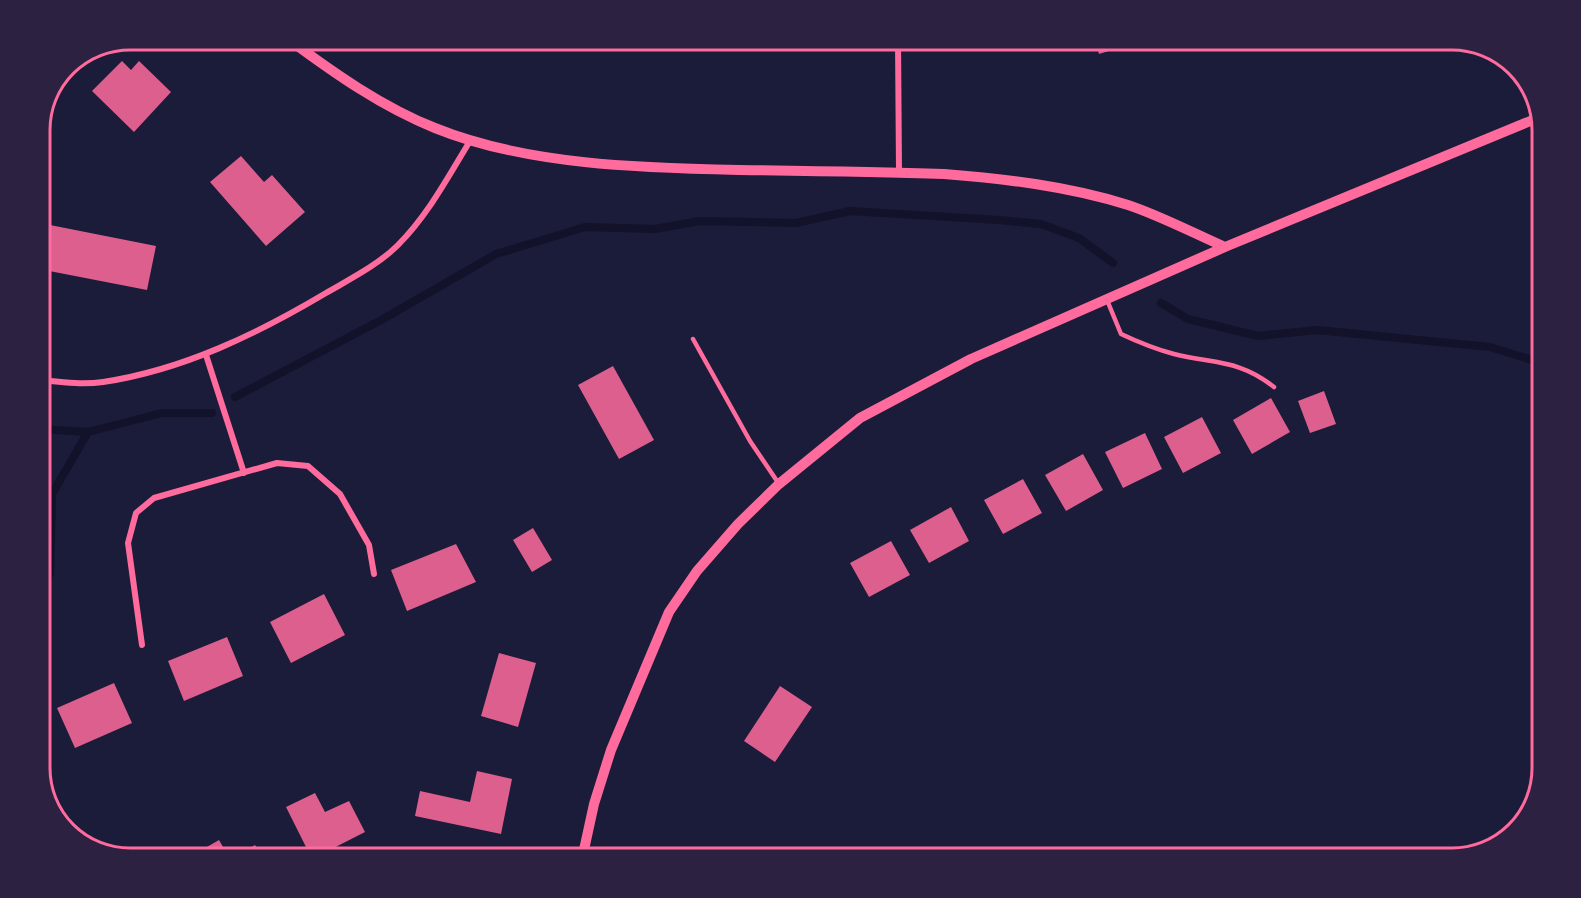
<svg xmlns="http://www.w3.org/2000/svg" width="1581" height="898" font-family="Spectral,serif">
  <rect width="100%" height="100%" fill="#1b1b3a"/>
  <g fill="none" stroke-linecap="round" stroke-linejoin="round">
    <!-- stream -->
    <path stroke="#12122b" stroke-width="8" d="M 1161,303 L 1188,319 L 1258,336 L 1317,330 L 1490,347 L 1542,363
      M 235,397 L 383,319 L 496,254 L 585,227 L 655,229 L 700,221 L 796,223 L 850,211 L 999,220 L 1041,224 L 1079,238 L 1113,263
      M 39,429 L 88,432 L 162,413 L 212,413
      M 39,599 L 50,574 L 52,494 L 88,432"/>
  </g>
  <!-- building -->
  <path fill="#dd5f8e" d="M 1095,39 L 1145,39 L 1145,40 L 1099,54 Z
    M 122,61 L 131,70 L 139,61 L 171,92 L 134,132 L 92,91 Z
    M 241,156 L 264,182 L 272,175 L 305,212 L 266,246 L 210,182 Z
    M 50,225 L 156,246 L 147,290 L 39,269 L 39,248 L 45,249 Z
    M 613,366 L 654,440 L 619,459 L 578,385 Z
    M 1324,391 L 1336,424 L 1310,433 L 1298,401 Z
    M 1271,398 L 1290,432 L 1252,454 L 1233,420 Z
    M 1202,417 L 1221,453 L 1183,473 L 1164,437 Z
    M 1145,433 L 1162,469 L 1123,488 L 1105,452 Z
    M 1083,454 L 1103,490 L 1066,511 L 1045,475 Z
    M 1023,479 L 1042,513 L 1003,534 L 984,500 Z
    M 951,507 L 969,541 L 929,563 L 910,530 Z
    M 533,528 L 552,560 L 532,572 L 513,540 Z
    M 891,541 L 910,575 L 869,597 L 850,563 Z
    M 456,544 L 476,582 L 407,611 L 391,570 Z
    M 324,594 L 345,635 L 291,663 L 270,622 Z
    M 227,637 L 243,676 L 184,701 L 168,661 Z
    M 499,653 L 536,663 L 518,727 L 481,716 Z
    M 114,683 L 132,723 L 75,748 L 57,708 Z
    M 780,686 L 812,707 L 775,762 L 744,741 Z
    M 477,771 L 512,779 L 501,834 L 415,816 L 420,791 L 470,802 Z
    M 315,793 L 325,812 L 349,801 L 365,832 L 312,859 L 286,807 Z
    M 219,840 L 230,859 L 195,859 L 193,855 Z
    M 255,845 L 263,859 L 231,859 Z"/>
  <g fill="none" stroke-linecap="round" stroke-linejoin="round">
    <!-- service -->
    <path stroke="#ff6b9d" stroke-width="4.5" d="M 1107,300 L 1121,334 C 1138,342 1155,349 1174,354 C 1213,364 1239,359 1274,387
      M 693,339 L 750,441 L 779,484"/>
    <!-- minor -->
    <path stroke="#ff6b9d" stroke-width="6" d="M 898,39 L 899,173
      M 206,355 L 244,473
      M 39,380 C 60,382 82,385 103,382 C 183,370 257,334 326,293 C 350,279 378,265 398,245 C 428,215 448,177 470,141
      M 142,645 L 128,543 L 136,513 L 154,498 L 277,463 L 308,466 L 340,494 L 369,545 L 374,574"/>
    <!-- tertiary -->
    <path stroke="#ff6b9d" stroke-width="10" d="M 288,39 C 334,73 382,107 435,128 C 526,165 642,168 739,170 C 808,171 876,172 944,174 C 1006,179 1068,186 1128,205 C 1161,216 1193,233 1225,247
      M 582,859 L 594,804 L 611,750 L 669,612 L 697,571 L 738,524 L 779,484 L 860,418 L 971,359 L 1225,247 L 1540,117"/>
  </g>
  <!-- crop -->
  <path d="M0 0H1581V898H0ZM130 50H1452A80 80 0 0 1 1532 130V768A80 80 0 0 1 1452 848H130A80 80 0 0 1 50 768V130A80 80 0 0 1 130 50Z" fill="#2d2142" fill-rule="evenodd"/>
  <path fill="none" stroke="#ff6b9d" stroke-width="3" d="M130 50H1452A80 80 0 0 1 1532 130V768A80 80 0 0 1 1452 848H130A80 80 0 0 1 50 768V130A80 80 0 0 1 130 50Z"/>
</svg>
